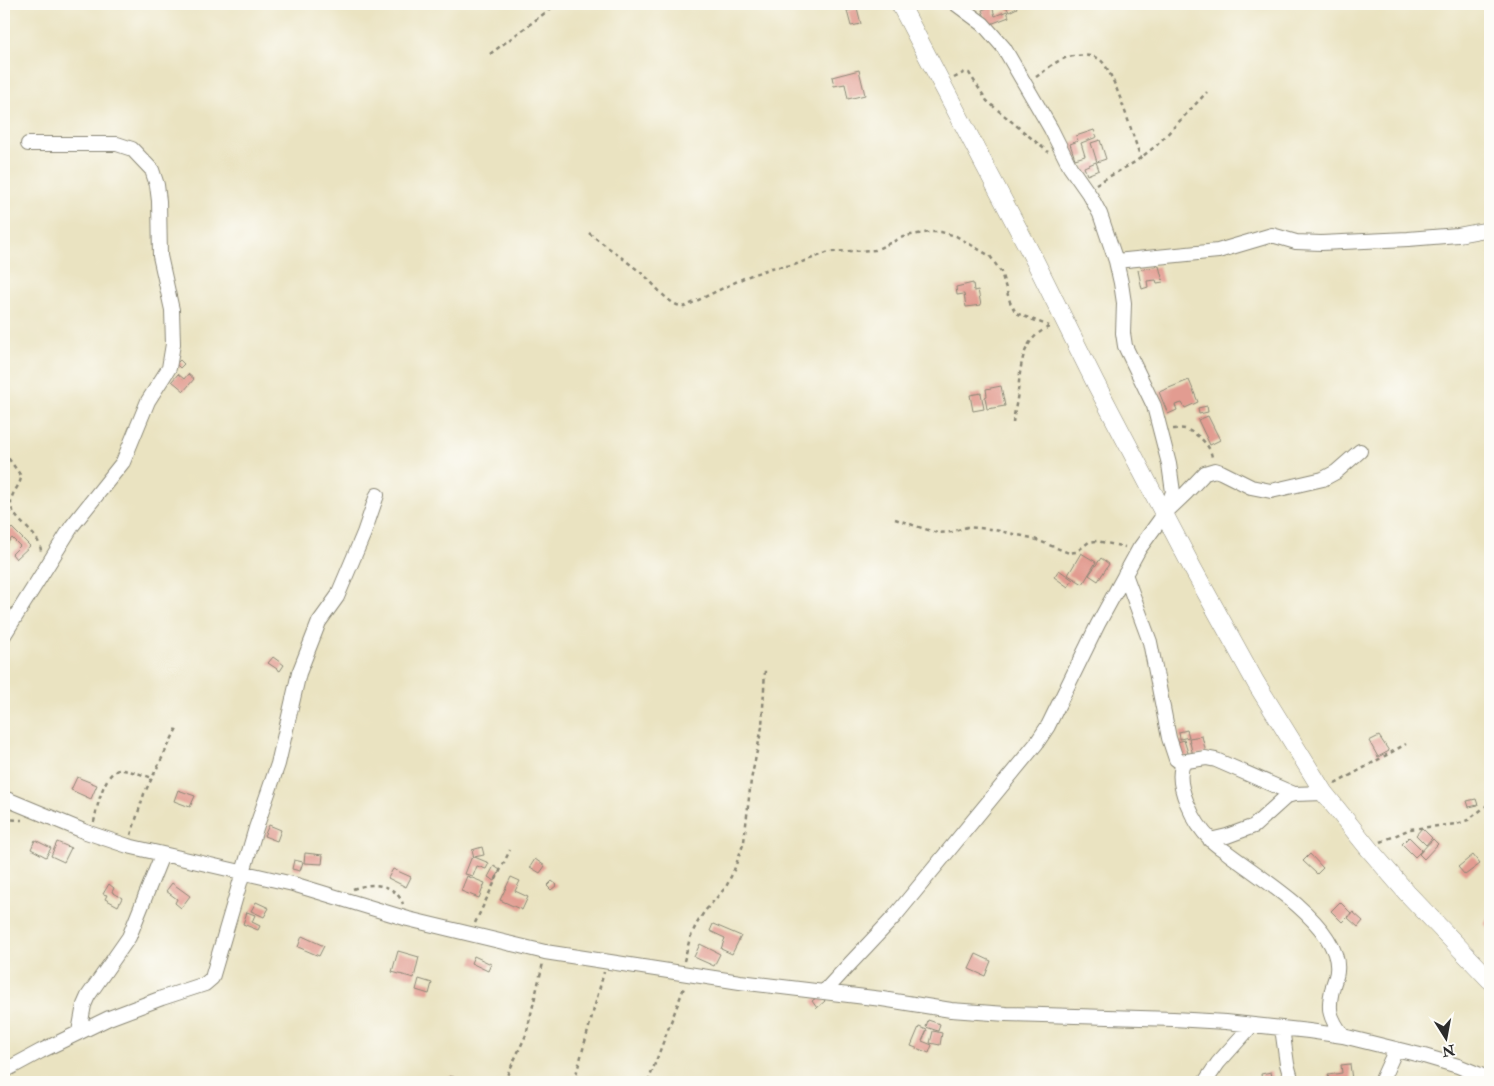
<svg xmlns="http://www.w3.org/2000/svg" width="1494" height="1086" font-family="'IM FELL Double Pica',serif">
  <rect width="100%" height="100%" fill="#fdfcf7"/>
  <filter id="ink" filterUnits="userSpaceOnUse"><feTurbulence type="fractalNoise" baseFrequency=".02" numOctaves="2"/><feDisplacementMap in="SourceGraphic" scale="10" xChannelSelector="R" yChannelSelector="G"/><feConvolveMatrix kernelMatrix="1 2 1 2 8 2 1 2 1" color-interpolation-filters="sRGB"/></filter>
  <filter id="wash" filterUnits="userSpaceOnUse"><feTurbulence type="fractalNoise" baseFrequency=".0096" numOctaves="4" result="noise"/><feDisplacementMap in="SourceGraphic" scale="20" xChannelSelector="R" yChannelSelector="G"/><feGaussianBlur stdDeviation="1.12" result="paint"/><feColorMatrix in="noise" values="0 0 0 0 0 0 0 0 0 0 0 0 0 0 0 0 0 1.4 0 .05"/><feComposite in="paint" operator="in"/></filter>
  <g filter="url(#wash)">
    <rect width="100%" height="100%" fill="#eae3c1"/>
    <g id="blocks">
      <!-- building -->
      <path fill="#e29c91" d="M 1005,4 L 1015,4 L 1017,8 L 1009,12 Z
        M 992,6 L 995,16 L 1007,11 L 1009,17 L 988,25 L 982,10 Z
        M 857,8 L 861,24 L 851,26 L 847,11 Z
        M 859,70 L 865,95 L 848,99 L 845,84 L 834,86 L 832,77 Z
        M 1094,130 L 1097,137 L 1081,143 L 1085,156 L 1075,159 L 1070,144 L 1078,141 L 1076,136 Z
        M 1100,140 L 1106,159 L 1097,162 L 1091,143 Z
        M 1096,162 L 1099,170 L 1087,175 L 1084,167 Z
        M 1159,266 L 1163,282 L 1157,283 L 1156,280 L 1147,281 L 1148,287 L 1142,289 L 1138,270 Z
        M 973,283 L 974,291 L 978,290 L 981,305 L 966,307 L 964,294 L 957,295 L 956,287 Z
        M 180,360 L 184,364 L 180,368 L 176,364 Z
        M 178,374 L 184,379 L 188,374 L 194,379 L 184,391 L 172,381 Z
        M 1189,380 L 1198,402 L 1185,408 L 1182,403 L 1175,405 L 1177,410 L 1168,414 L 1159,392 Z
        M 1001,386 L 1005,406 L 987,409 L 985,397 L 987,396 L 986,389 Z
        M 981,393 L 984,409 L 973,411 L 970,395 Z
        M 1207,406 L 1208,412 L 1199,414 L 1198,408 Z
        M 1208,416 L 1220,440 L 1210,445 L 1198,420 Z
        M 12,528 L 30,546 L 16,559 L 12,554 L 20,546 L 12,538 L 4,547 L 4,536 Z
        M 1081,553 L 1096,562 L 1083,584 L 1068,575 Z
        M 1101,558 L 1109,564 L 1098,581 L 1089,575 Z
        M 1059,570 L 1073,580 L 1068,587 L 1054,577 Z
        M 273,657 L 284,665 L 280,671 L 268,663 Z
        M 1187,730 L 1189,737 L 1180,739 L 1179,732 Z
        M 1202,736 L 1206,753 L 1193,756 L 1189,738 Z
        M 1379,736 L 1389,751 L 1378,757 L 1369,741 Z
        M 1184,740 L 1189,756 L 1179,759 L 1174,743 Z
        M 77,777 L 97,785 L 91,799 L 71,790 Z
        M 178,790 L 195,796 L 190,807 L 174,801 Z
        M 1476,799 L 1478,805 L 1469,807 L 1467,801 Z
        M 269,825 L 281,830 L 277,841 L 264,836 Z
        M 1422,828 L 1432,838 L 1426,845 L 1416,835 Z
        M 1409,837 L 1422,850 L 1415,857 L 1402,844 Z
        M 1433,839 L 1438,844 L 1424,859 L 1419,854 Z
        M 35,840 L 51,848 L 46,857 L 31,849 Z
        M 57,842 L 71,848 L 64,862 L 51,856 Z
        M 482,847 L 484,855 L 474,857 L 472,850 Z
        M 305,853 L 323,855 L 322,864 L 304,863 Z
        M 1310,854 L 1323,868 L 1317,874 L 1303,861 Z
        M 1473,855 L 1480,864 L 1465,875 L 1458,867 Z
        M 472,856 L 489,863 L 486,869 L 477,866 L 473,876 L 465,874 Z
        M 535,859 L 545,866 L 540,873 L 530,867 Z
        M 294,860 L 303,862 L 300,871 L 292,869 Z
        M 494,866 L 500,870 L 495,881 L 488,877 Z
        M 393,869 L 411,877 L 406,887 L 388,878 Z
        M 467,876 L 485,883 L 479,898 L 461,891 Z
        M 511,877 L 520,881 L 515,891 L 528,897 L 522,910 L 500,900 Z
        M 552,881 L 557,885 L 551,890 L 547,886 Z
        M 172,883 L 190,896 L 181,908 L 175,903 L 177,899 L 166,891 Z
        M 109,884 L 114,888 L 112,892 L 122,898 L 118,906 L 105,899 L 107,895 L 103,894 Z
        M 256,902 L 269,908 L 264,917 L 251,911 Z
        M 1340,902 L 1351,913 L 1342,922 L 1331,911 Z
        M 247,912 L 255,915 L 252,922 L 260,926 L 258,930 L 243,924 Z
        M 1353,912 L 1363,921 L 1358,927 L 1348,918 Z
        M 1490,913 L 1490,928 L 1484,924 Z
        M 713,924 L 741,936 L 732,954 L 721,949 L 725,938 L 710,931 Z
        M 302,936 L 324,946 L 319,956 L 298,947 Z
        M 700,944 L 720,954 L 714,966 L 694,957 Z
        M 398,951 L 419,957 L 414,978 L 392,972 Z
        M 976,954 L 991,961 L 985,976 L 969,969 Z
        M 474,956 L 491,964 L 488,971 L 471,963 Z
        M 419,979 L 432,983 L 429,994 L 416,990 Z
        M 820,995 L 825,1001 L 817,1008 L 812,1001 Z
        M 928,1020 L 940,1024 L 938,1031 L 926,1027 Z
        M 919,1027 L 927,1030 L 922,1041 L 932,1045 L 929,1053 L 911,1046 Z
        M 933,1031 L 942,1033 L 940,1045 L 930,1043 Z
        M 1350,1064 L 1352,1080 L 1330,1082 L 1328,1075 L 1342,1073 L 1341,1065 Z
        M 1271,1072 L 1273,1082 L 1262,1082 L 1261,1074 Z
        M 449,1076 L 454,1077 L 453,1082 L 448,1082 Z"/>
    </g>
  </g>
  <g filter="url(#ink)">
    <use href="#blocks" fill-opacity="0" stroke="#8a8776" stroke-width="1"/>
    <g fill="none" stroke-linecap="round" stroke-linejoin="round">
      <defs>
        <path id="minor" d="M 956,4 L 983,24 L 1004,48 L 1051,129 L 1070,167 L 1091,197 L 1100,214 L 1116,261 L 1121,283 L 1124,303 L 1123,333 L 1125,346 L 1154,406 L 1169,464 L 1173,492 L 1166,510
          M 1116,261 L 1218,251 L 1272,235 L 1296,242 L 1321,243 L 1408,239 L 1458,235 L 1490,229
          M 1125,574 L 1150,642 L 1169,738 L 1176,759 L 1180,762 L 1206,758 L 1216,760 L 1294,794
          M 4,635 L 72,526 L 123,462 L 148,401 L 169,368 L 173,344 L 172,310 L 160,256 L 159,201 L 157,185 L 152,170 L 132,149 L 117,144 L 28,144
          M 1184,762 C 1172,783 1195,825 1211,840 C 1217,846 1224,850 1229,854 C 1252,871 1276,887 1297,905 C 1314,920 1340,946 1337,971 C 1337,976 1334,981 1333,986 C 1327,1009 1329,1017 1343,1036
          M 4,798 L 86,832 L 128,846 L 293,884 L 408,919 L 545,952 L 740,982 L 882,999 L 951,1010 L 1006,1014 L 1173,1019 L 1226,1022 L 1309,1031 L 1343,1036 L 1424,1056 L 1458,1066 L 1490,1079
          M 1210,840 L 1227,836 L 1254,826 L 1287,796 L 1294,794 L 1324,793
          M 824,992 L 846,968 L 894,917 L 1036,744 L 1048,726 L 1098,624 L 1139,549 L 1165,513 L 1186,493 L 1205,473 L 1215,470 L 1221,472 L 1251,487 L 1271,491 L 1323,479 L 1336,472 L 1360,451
          M 1282,1028 L 1287,1064 L 1292,1082
          M 79,1032 L 84,1005 L 88,996 L 129,937 L 162,855
          M 4,1071 L 41,1051 L 109,1018 L 162,998 L 205,984 L 212,978 L 256,828 L 278,764 L 299,673 L 319,622 L 337,597 L 364,533 L 377,495
          M 1205,1082 L 1218,1063 L 1252,1025
          M 1381,1082 L 1396,1049"/>
        <path id="major" d="M 900,4 L 1035,261 L 1096,384 L 1193,569 L 1256,683 L 1324,793 L 1369,849 L 1407,893 L 1490,980"/>
      </defs>
      <!-- minor casing -->
      <use href="#minor" stroke="#8a8776" stroke-width="16"/>
      <!-- major casing -->
      <use href="#major" stroke="#8a8776" stroke-width="19"/>
      <!-- path -->
      <path stroke="#8a8776" stroke-width="2.5" stroke-dasharray="4 4" stroke-linecap="butt" d="M 490,54 L 557,4
        M 1036,77 C 1045,71 1054,62 1065,58 C 1074,55 1091,54 1099,59 C 1113,66 1134,141 1141,158
        M 954,78 L 965,72 L 969,73 L 987,101 L 1048,152
        M 1096,184 L 1135,162 L 1157,145 L 1207,92
        M 589,233 C 607,247 627,261 645,276 C 657,287 667,304 684,307 L 746,277 L 771,268 L 794,265 L 829,252 L 875,250 L 905,236 L 930,232 L 941,232 L 956,236 L 990,256 L 1001,272 L 1010,302 L 1016,313 L 1049,326
        M 1013,423 C 1014,413 1017,402 1018,391 C 1021,365 1021,340 1049,327
        M 1173,429 C 1176,429 1181,428 1185,429 C 1197,433 1211,445 1212,458
        M 4,452 L 21,476 C 21,486 11,492 11,502 C 11,522 39,530 41,551
        M 895,519 L 937,533 L 952,532 L 967,527 L 990,529 L 1032,538 L 1069,553 L 1076,552 L 1089,542 L 1097,541 L 1125,547
        M 1335,784 L 1406,744
        M 4,819 L 22,820
        M 94,822 C 97,808 104,768 122,770 C 132,771 143,775 153,778
        M 131,835 L 144,794 L 177,728
        M 1381,842 L 1410,829 L 1457,824 L 1468,820 L 1490,803
        M 353,889 C 372,882 395,883 403,904
        M 475,923 L 510,850
        M 684,961 L 690,938 L 696,925 L 704,912 L 726,887 L 734,870 L 744,842 L 751,780 L 762,727 L 765,670
        M 504,1082 L 526,1035 L 543,963
        M 574,1082 L 604,972
        M 648,1082 L 685,985"/>
      <!-- minor -->
      <use href="#minor" stroke="#fff" stroke-width="14"/>
      <!-- major -->
      <use href="#major" stroke="#fff" stroke-width="18"/>
    </g>
  </g>
  <!-- margin -->
  <rect width="1494" height="1086" fill="none" stroke="#fdfcf7" stroke-width="20"/>
  <!-- north arrow -->
  <g transform="translate(1446 1038) rotate(169)" stroke="#fdfcf7" stroke-width="4" paint-order="stroke">
  <path d="M0-4L9 19L0 12L-9 19Z" fill="#2b2b2b"/>
  <text y="-8" font-size="14" font-weight="bold" text-anchor="middle" fill="#2b2b2b">N</text>
  </g>
</svg>
